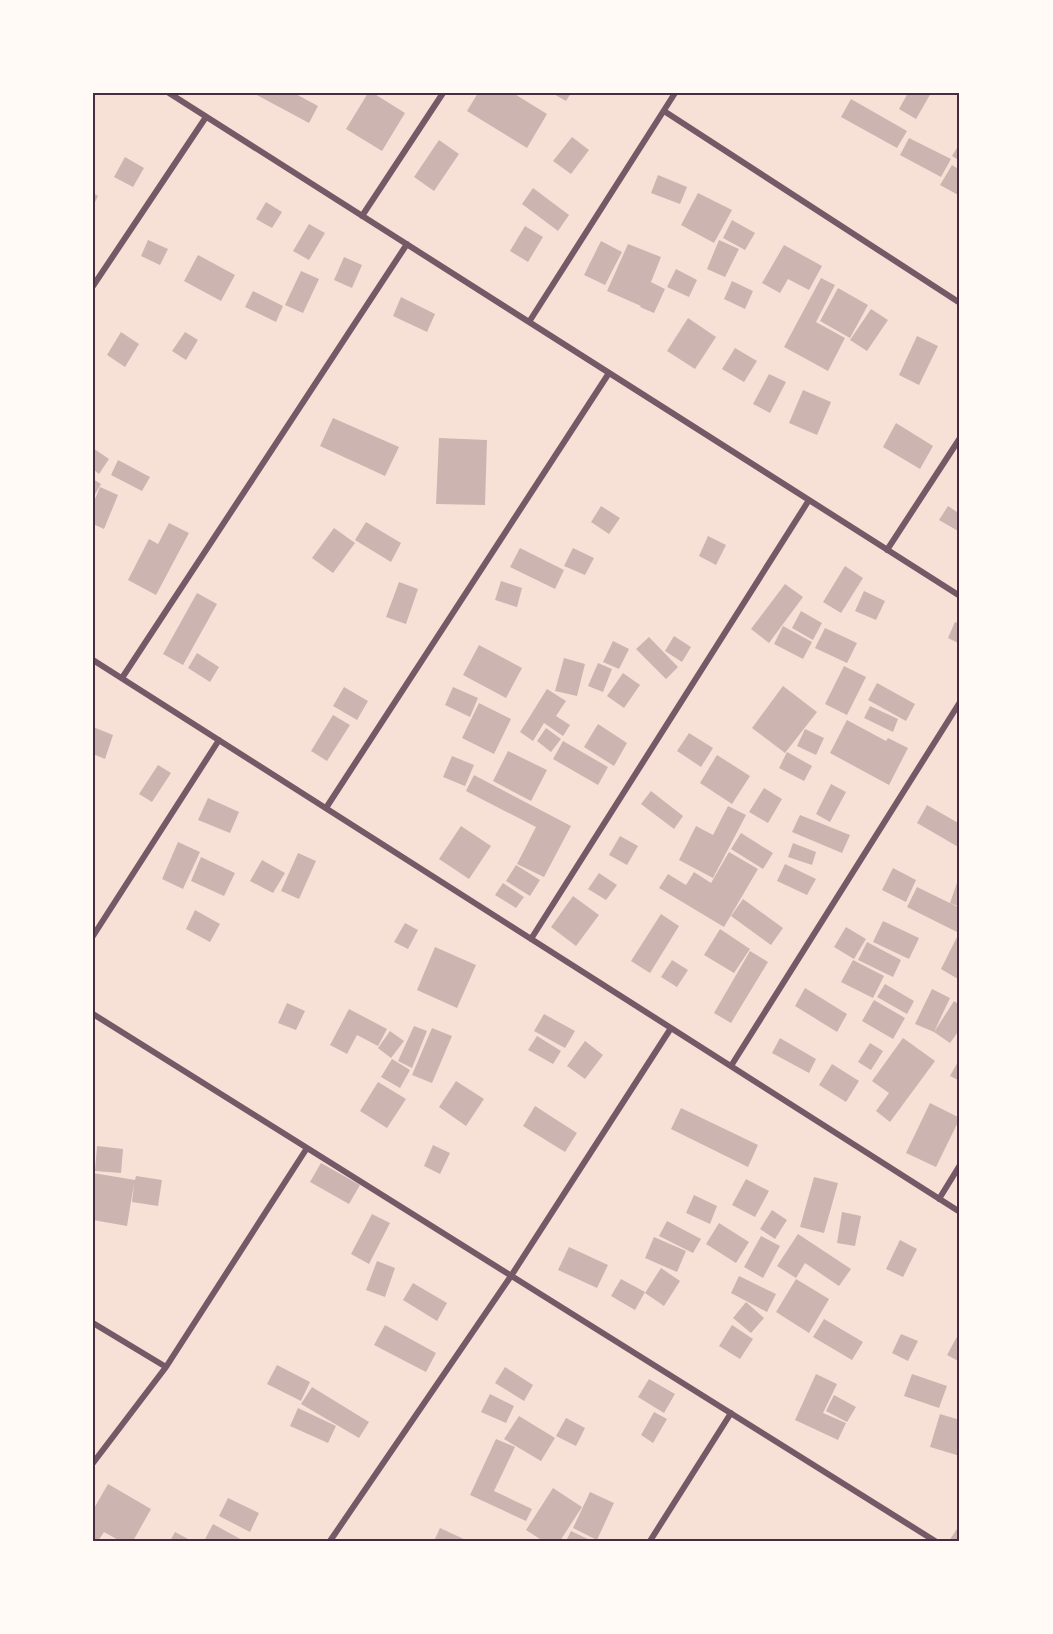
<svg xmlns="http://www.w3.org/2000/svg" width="1053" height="1634" font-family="Raleway,sans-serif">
  <rect width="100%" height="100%" fill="#f7e1d7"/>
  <!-- building -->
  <path fill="#ccb4b1" d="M 253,93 L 294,93 L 318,106 L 309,123 Z
    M 368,93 L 373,93 L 405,113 L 382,151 L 346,129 Z
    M 478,93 L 513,93 L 547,114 L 527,148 L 467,111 Z
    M 552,93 L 571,93 L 566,101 Z
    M 908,93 L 931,93 L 916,119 L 899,109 Z
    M 851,99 L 907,131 L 897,148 L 841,117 Z
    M 572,137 L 589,150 L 571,174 L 553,161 Z
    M 909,138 L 951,159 L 941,177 L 900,155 Z
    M 439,140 L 459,154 L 434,191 L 414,177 Z
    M 960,143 L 960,161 L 952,156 Z
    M 125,157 L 144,168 L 133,187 L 114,177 Z
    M 952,165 L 960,170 L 960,196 L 940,185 Z
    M 658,175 L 687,187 L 680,204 L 651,193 Z
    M 533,188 L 569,215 L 558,231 L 522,204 Z
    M 93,193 L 98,196 L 93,206 Z
    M 698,193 L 732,210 L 714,243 L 681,225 Z
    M 266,202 L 282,212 L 272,228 L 256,219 Z
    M 732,220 L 755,233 L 745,250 L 723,238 Z
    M 309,224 L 325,233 L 309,260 L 293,251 Z
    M 525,226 L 543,237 L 528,262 L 510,251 Z
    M 148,240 L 168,249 L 160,265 L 141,256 Z
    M 719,240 L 739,249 L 725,277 L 707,269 Z
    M 601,241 L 622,252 L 605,285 L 584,275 Z
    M 628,244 L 661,257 L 651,282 L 665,289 L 654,313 L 640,307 L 641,306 L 607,291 Z
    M 784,245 L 822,266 L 809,290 L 788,279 L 780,293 L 762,283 Z
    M 198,255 L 235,275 L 221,301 L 184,281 Z
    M 344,257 L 362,265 L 352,288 L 334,280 Z
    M 676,269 L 697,280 L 689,297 L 667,287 Z
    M 301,271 L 319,279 L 303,313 L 285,305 Z
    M 821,278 L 835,285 L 816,322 L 845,338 L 828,371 L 784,347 Z
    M 732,281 L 753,291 L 745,309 L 724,299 Z
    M 838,288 L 868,305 L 850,338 L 820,321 Z
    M 253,291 L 283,306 L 276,322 L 245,307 Z
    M 401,297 L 435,314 L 427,332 L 393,316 Z
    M 871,309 L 888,320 L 867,351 L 850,340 Z
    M 688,318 L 716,337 L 695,369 L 667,351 Z
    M 121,332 L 139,344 L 125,367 L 107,355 Z
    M 185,332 L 198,340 L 186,360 L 172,351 Z
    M 917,336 L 938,346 L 919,385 L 899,375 Z
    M 735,348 L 757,361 L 744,382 L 722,369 Z
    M 769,374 L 786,382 L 770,413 L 753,404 Z
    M 803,390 L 831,402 L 817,435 L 789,423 Z
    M 333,418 L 399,447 L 385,476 L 320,446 Z
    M 896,423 L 933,446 L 920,469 L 883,447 Z
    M 439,438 L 487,440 L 485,505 L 436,504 Z
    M 93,448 L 109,459 L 99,474 L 93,469 Z
    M 118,460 L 150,477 L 142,491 L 111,475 Z
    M 93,479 L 101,484 L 93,498 Z
    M 100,487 L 118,495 L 104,529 L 93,524 L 93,504 Z
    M 601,506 L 620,518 L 609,534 L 591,522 Z
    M 948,506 L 960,514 L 960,527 L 958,531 L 939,520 Z
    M 366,522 L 401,543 L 391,562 L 355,540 Z
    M 169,523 L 189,533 L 156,595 L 128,580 L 149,539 L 158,544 Z
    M 334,528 L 355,543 L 333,573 L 312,558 Z
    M 708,536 L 726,545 L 716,565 L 699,556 Z
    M 520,548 L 564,570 L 555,589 L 510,567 Z
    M 573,548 L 594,558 L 585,575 L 564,566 Z
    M 845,566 L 863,578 L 841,613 L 823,602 Z
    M 501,581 L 522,588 L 517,607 L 495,600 Z
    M 399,582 L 418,589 L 406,624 L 386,617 Z
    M 785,584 L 803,597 L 769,643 L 751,629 Z
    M 864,591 L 885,601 L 876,620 L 855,611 Z
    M 197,593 L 217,604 L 183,665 L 163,654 Z
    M 801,611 L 822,623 L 813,640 L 792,628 Z
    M 955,622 L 960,624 L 960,644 L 948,638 Z
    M 783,626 L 812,642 L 803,659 L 774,644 Z
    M 825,628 L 857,643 L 847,663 L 815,648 Z
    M 674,636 L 691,647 L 682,662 L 665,651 Z
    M 649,637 L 678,667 L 666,679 L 636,649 Z
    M 613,641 L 629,649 L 619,669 L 603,662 Z
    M 479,645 L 522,668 L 506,698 L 463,675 Z
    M 197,653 L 219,667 L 210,682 L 188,668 Z
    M 564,658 L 585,664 L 577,696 L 555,691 Z
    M 598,663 L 612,669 L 603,692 L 588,686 Z
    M 844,666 L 866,677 L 847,715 L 825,704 Z
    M 623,673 L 640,685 L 624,708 L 607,696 Z
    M 877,683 L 915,704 L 906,721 L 868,700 Z
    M 783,686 L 817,712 L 785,753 L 752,728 Z
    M 344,687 L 368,701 L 357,720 L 333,706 Z
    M 453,687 L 478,698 L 470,717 L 445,705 Z
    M 547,689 L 566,701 L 556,716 L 570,725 L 563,736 L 544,723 L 533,741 L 520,732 Z
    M 479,703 L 511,719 L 494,754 L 462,738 Z
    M 870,706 L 898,719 L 893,732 L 864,718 Z
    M 333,715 L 350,725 L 327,761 L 311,751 Z
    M 847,720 L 886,741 L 888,738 L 908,748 L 889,785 L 830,753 Z
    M 598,724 L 627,743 L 614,766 L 584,747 Z
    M 93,727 L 113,735 L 105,759 L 93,754 Z
    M 546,728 L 561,739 L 551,752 L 537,741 Z
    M 805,729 L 824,738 L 816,755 L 797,746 Z
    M 689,733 L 713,748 L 701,767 L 677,751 Z
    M 563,741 L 608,767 L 598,785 L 553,759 Z
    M 508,751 L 547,770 L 531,801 L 493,781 Z
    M 787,752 L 812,766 L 804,781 L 779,768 Z
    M 717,755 L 750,776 L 732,804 L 700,783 Z
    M 452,756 L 474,765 L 465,786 L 443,777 Z
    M 158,765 L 171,773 L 152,802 L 139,794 Z
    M 474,775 L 571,826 L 544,877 L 517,864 L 536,827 L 466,791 Z
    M 831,784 L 846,792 L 830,822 L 816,814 Z
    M 764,788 L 782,799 L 768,823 L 749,812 Z
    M 651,791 L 683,816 L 674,829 L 641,804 Z
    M 208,798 L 239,812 L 230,833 L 198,820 Z
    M 927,805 L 960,824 L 960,848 L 917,823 Z
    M 728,806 L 746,815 L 713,878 L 679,860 L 696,826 L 713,835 Z
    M 800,815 L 850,835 L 842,853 L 792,832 Z
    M 461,826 L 491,846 L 469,879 L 439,859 Z
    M 741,833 L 773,853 L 763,869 L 731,849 Z
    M 620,836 L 638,846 L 627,865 L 609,855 Z
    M 178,842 L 200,852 L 183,889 L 162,879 Z
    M 793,843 L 816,852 L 812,865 L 788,857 Z
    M 729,852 L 758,869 L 724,927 L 659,888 L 668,874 L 686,885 L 694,872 L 711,883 Z
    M 298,853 L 316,861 L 299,899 L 281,891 Z
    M 201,857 L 235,873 L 224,896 L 191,881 Z
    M 262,860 L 285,873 L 273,893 L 250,881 Z
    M 785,864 L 816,879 L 807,895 L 777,881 Z
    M 516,865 L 540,880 L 530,896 L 506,881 Z
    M 893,868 L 916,880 L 906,902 L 882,890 Z
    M 599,873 L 617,885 L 606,900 L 588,889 Z
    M 960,874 L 960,907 L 950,903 Z
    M 503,883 L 524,897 L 516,908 L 495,895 Z
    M 917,887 L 960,908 L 960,974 L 958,979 L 941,969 L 959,933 L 907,907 Z
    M 573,896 L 599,915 L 576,946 L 551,927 Z
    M 743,899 L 783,928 L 771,945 L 731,916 Z
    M 195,910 L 220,924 L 210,942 L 186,929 Z
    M 661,914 L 679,926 L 650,973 L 631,961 Z
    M 883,921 L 919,938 L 909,959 L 873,942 Z
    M 405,923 L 418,930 L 408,949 L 394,942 Z
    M 846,927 L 866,939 L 854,959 L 834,947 Z
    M 720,929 L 750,949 L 734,973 L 704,955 Z
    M 867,942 L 901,960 L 893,977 L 858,960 Z
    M 435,947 L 476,965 L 457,1008 L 417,990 Z
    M 750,951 L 768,962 L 731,1023 L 714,1013 Z
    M 672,960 L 688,970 L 677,987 L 661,977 Z
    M 853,960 L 884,976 L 873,998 L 841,982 Z
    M 885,984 L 914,1001 L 907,1014 L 877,997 Z
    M 805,988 L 847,1014 L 837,1032 L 795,1006 Z
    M 932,989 L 950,998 L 934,1032 L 954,1001 L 960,1005 L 960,1029 L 950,1043 L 934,1032 L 915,1024 Z
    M 874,1000 L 905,1018 L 893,1039 L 862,1021 Z
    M 287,1003 L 305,1011 L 296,1030 L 278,1023 Z
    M 349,1009 L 387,1029 L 378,1046 L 357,1035 L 347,1054 L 330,1045 Z
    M 544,1014 L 575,1031 L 565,1048 L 534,1031 Z
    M 414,1026 L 427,1031 L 412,1068 L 398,1061 Z
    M 432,1028 L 452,1036 L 432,1083 L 412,1075 Z
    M 390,1031 L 404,1041 L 391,1058 L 378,1048 Z
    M 537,1036 L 561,1051 L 553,1064 L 528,1050 Z
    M 780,1038 L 816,1059 L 809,1073 L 772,1053 Z
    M 903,1038 L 935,1061 L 890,1122 L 876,1111 L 889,1093 L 872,1081 Z
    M 585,1041 L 603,1055 L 585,1079 L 567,1066 Z
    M 870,1043 L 883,1051 L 871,1070 L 858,1062 Z
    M 960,1058 L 960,1081 L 950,1076 Z
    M 392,1059 L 410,1070 L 400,1088 L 381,1077 Z
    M 832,1064 L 859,1081 L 846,1102 L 819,1085 Z
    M 456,1081 L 484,1099 L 466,1126 L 439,1107 Z
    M 378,1082 L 406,1099 L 387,1128 L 360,1111 Z
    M 930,1103 L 960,1118 L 936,1167 L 906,1153 Z
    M 535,1106 L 577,1133 L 565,1152 L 523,1126 Z
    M 681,1108 L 758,1145 L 748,1167 L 671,1129 Z
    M 433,1145 L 450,1153 L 440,1174 L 424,1166 Z
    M 97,1146 L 123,1149 L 121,1173 L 95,1171 Z
    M 321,1163 L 360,1185 L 349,1204 L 310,1182 Z
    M 93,1173 L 135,1180 L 136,1176 L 162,1180 L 158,1206 L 132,1202 L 134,1183 L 127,1226 L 93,1220 Z
    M 814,1177 L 838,1183 L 824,1233 L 800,1227 Z
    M 746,1179 L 769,1191 L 755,1217 L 732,1205 Z
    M 694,1195 L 717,1206 L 710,1224 L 686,1213 Z
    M 772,1210 L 787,1220 L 775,1239 L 760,1229 Z
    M 842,1212 L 861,1216 L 855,1246 L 837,1243 Z
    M 372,1214 L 390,1223 L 369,1264 L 351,1254 Z
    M 667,1221 L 701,1239 L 693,1253 L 659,1236 Z
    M 719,1223 L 749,1242 L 736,1263 L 706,1244 Z
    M 798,1234 L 851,1269 L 839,1286 L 805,1263 L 796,1278 L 777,1266 Z
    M 761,1236 L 780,1246 L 763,1278 L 744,1267 Z
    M 654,1237 L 686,1251 L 677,1272 L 645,1258 Z
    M 900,1240 L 917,1249 L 903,1277 L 886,1269 Z
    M 569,1247 L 608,1265 L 597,1288 L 558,1270 Z
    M 377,1261 L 395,1268 L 385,1297 L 366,1290 Z
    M 661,1268 L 680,1281 L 664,1306 L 645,1293 Z
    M 739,1276 L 776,1294 L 767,1312 L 731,1293 Z
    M 621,1279 L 645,1292 L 635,1310 L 611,1296 Z
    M 796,1279 L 829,1299 L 809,1333 L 776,1312 Z
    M 413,1283 L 447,1303 L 437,1321 L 403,1300 Z
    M 746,1302 L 764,1318 L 751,1333 L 733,1318 Z
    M 824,1319 L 863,1342 L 852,1360 L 813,1337 Z
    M 385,1325 L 436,1353 L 426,1372 L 374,1345 Z
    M 732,1325 L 753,1339 L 740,1359 L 719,1346 Z
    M 960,1331 L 960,1362 L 947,1355 Z
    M 901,1334 L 918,1341 L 908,1361 L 892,1353 Z
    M 277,1365 L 310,1382 L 301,1401 L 267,1384 Z
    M 505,1367 L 533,1385 L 524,1401 L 495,1383 Z
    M 816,1374 L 837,1384 L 823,1413 L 846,1423 L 838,1440 L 795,1420 Z
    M 912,1374 L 947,1386 L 939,1408 L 904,1396 Z
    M 649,1379 L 675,1394 L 664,1413 L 638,1397 Z
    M 312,1387 L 369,1422 L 359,1438 L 301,1404 Z
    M 490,1394 L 514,1406 L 506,1423 L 481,1412 Z
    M 834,1395 L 856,1407 L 847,1422 L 826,1411 Z
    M 298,1408 L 336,1426 L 328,1443 L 290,1426 Z
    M 654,1412 L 667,1419 L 653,1443 L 641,1435 Z
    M 940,1414 L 960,1420 L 960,1456 L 930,1447 Z
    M 519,1416 L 555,1438 L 541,1461 L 504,1439 Z
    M 566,1418 L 585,1428 L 576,1446 L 556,1436 Z
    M 496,1439 L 515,1447 L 494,1491 L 532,1509 L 526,1521 L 470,1495 Z
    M 108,1484 L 151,1509 L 133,1541 L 120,1541 L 104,1532 L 98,1541 L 93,1541 L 93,1510 Z
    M 553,1488 L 582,1507 L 560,1541 L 543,1541 L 526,1530 Z
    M 590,1492 L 614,1503 L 597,1540 L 573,1528 Z
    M 228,1498 L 259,1513 L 250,1532 L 219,1516 Z
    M 213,1524 L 244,1541 L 204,1541 Z
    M 960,1524 L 960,1541 L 949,1541 Z
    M 440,1528 L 468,1541 L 434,1541 Z
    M 571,1531 L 592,1541 L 566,1541 Z
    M 175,1532 L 192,1541 L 170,1541 Z"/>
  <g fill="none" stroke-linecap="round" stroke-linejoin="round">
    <!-- minor -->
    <path stroke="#755966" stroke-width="6" d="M 169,93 L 960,596
      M 664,111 L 960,303
      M 362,216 L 443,93
      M 93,286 L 206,117
      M 529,322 L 675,93
      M 887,550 L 960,438
      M 93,660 L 960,1212
      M 122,678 L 407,244
      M 326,808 L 609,373
      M 93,936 L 219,740
      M 531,939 L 809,500
      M 93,1014 L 935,1541
      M 731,1066 L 960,702
      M 939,1199 L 960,1165
      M 93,1323 L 166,1367
      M 93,1463 L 166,1367 L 307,1148
      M 330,1541 L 511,1276 L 671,1028
      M 650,1541 L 731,1413"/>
  </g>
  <!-- border -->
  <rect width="1053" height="1634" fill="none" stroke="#fffaf5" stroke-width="189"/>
  <rect x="94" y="94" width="864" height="1446" fill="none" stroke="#4a2c40" stroke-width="2"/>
</svg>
